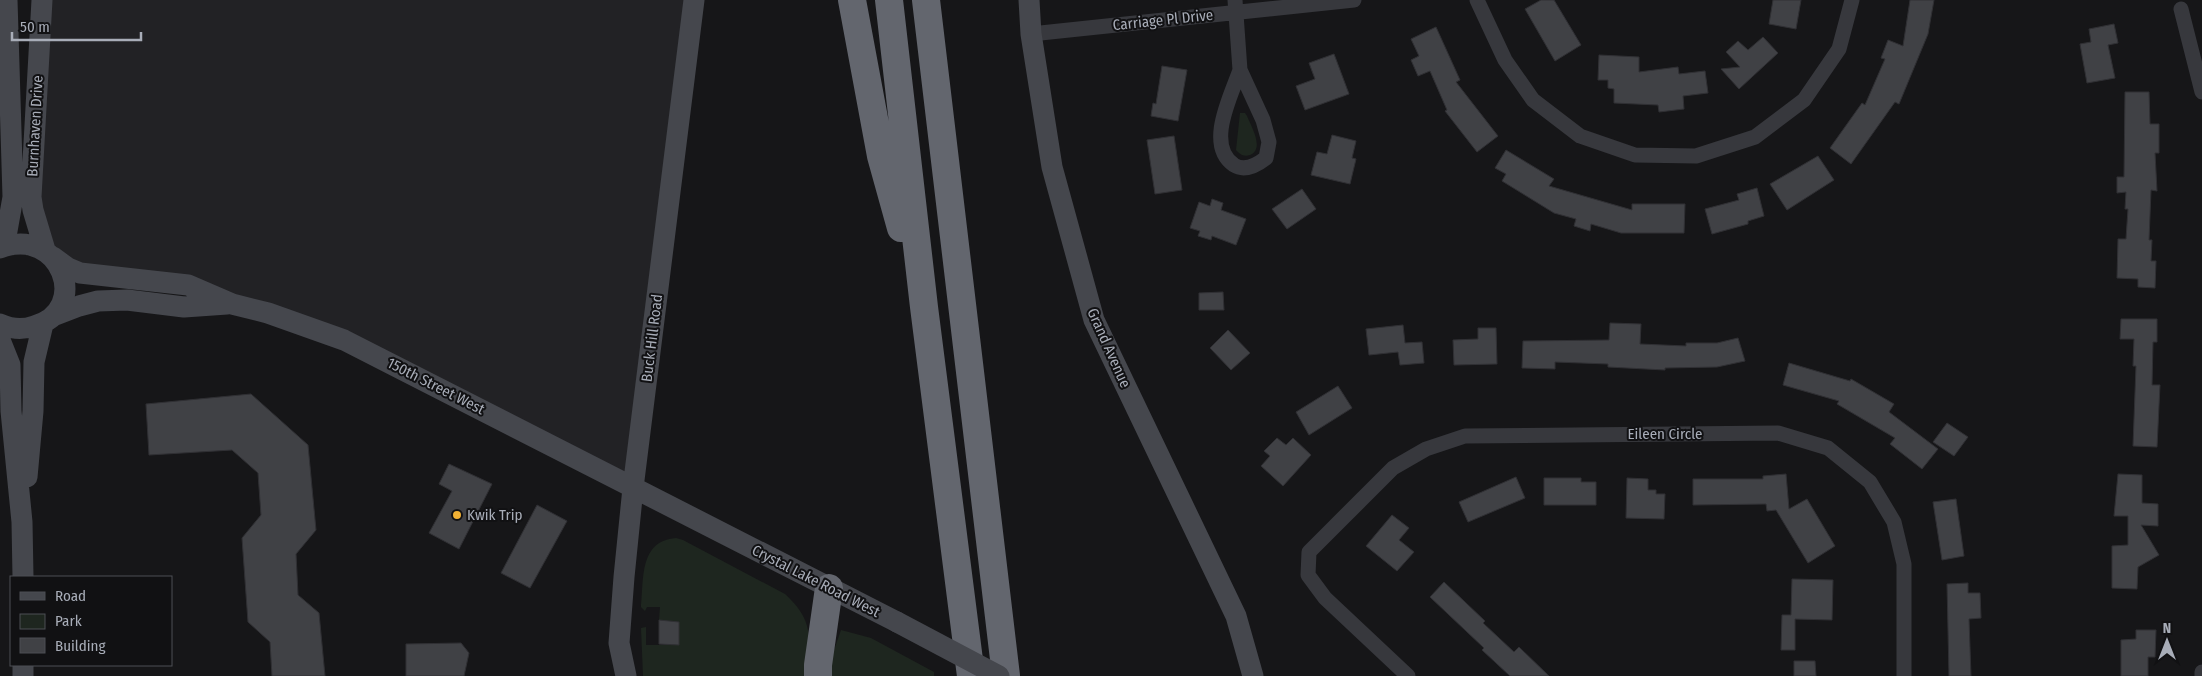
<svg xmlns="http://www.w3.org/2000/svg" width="2202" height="676" font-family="'Fira Sans Condensed',sans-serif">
  <rect width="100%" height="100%" fill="#161618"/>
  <!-- built -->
  <path fill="#222225" d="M 42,0 L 694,0 L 633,488 L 344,340 L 53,257 L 33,210 Z"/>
  <!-- green -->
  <path fill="#1e261f" d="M 1240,113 L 1245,113 L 1247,116 C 1251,126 1265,149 1250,155 C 1243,157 1240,154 1236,150 Z
    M 676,538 L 683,540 L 785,594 C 815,622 810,638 806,676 L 643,676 L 641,628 L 646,627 L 646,645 L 679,645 L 679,622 L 659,620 L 660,607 L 647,607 L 645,611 L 641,607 C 644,579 639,541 676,538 Z
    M 841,630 L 871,638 L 934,672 L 934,676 L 832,676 L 832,656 Z"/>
  <!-- building -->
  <path fill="#404145" stroke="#303034" d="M 1541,0 L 1554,0 L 1581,45 L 1555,61 L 1525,9 Z
    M 1773,0 L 1801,0 L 1796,29 L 1769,24 Z
    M 1910,0 L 1934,0 L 1928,34 L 1899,104 L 1895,102 L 1851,164 L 1830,148 L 1862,103 L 1865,105 L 1885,59 L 1881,58 L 1888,40 L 1903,46 Z
    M 2114,24 L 2118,43 L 2108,45 L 2115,78 L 2087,83 L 2080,44 L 2091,42 L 2089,29 Z
    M 1436,27 L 1460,80 L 1456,82 L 1498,136 L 1477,152 L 1445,111 L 1447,110 L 1430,71 L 1418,76 L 1411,60 L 1419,56 L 1411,39 Z
    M 1763,37 L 1778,53 L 1739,89 L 1721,69 L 1740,67 L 1726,52 L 1738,41 L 1748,50 Z
    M 1334,54 L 1349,94 L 1305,110 L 1296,86 L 1315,79 L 1309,63 Z
    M 1599,55 L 1639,57 L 1639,72 L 1678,67 L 1679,74 L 1705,71 L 1708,93 L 1683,96 L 1684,109 L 1659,112 L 1658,105 L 1614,103 L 1614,89 L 1608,88 L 1608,80 L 1598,80 Z
    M 1162,66 L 1187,70 L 1178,121 L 1151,116 L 1153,103 L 1156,104 Z
    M 2125,92 L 2149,92 L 2150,124 L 2159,124 L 2159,153 L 2155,153 L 2157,191 L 2151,190 L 2149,240 L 2152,240 L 2151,261 L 2156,261 L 2155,288 L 2138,287 L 2138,279 L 2117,278 L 2118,239 L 2126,239 L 2128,209 L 2125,209 L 2126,192 L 2117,193 L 2117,177 L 2124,177 Z
    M 1332,135 L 1356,141 L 1352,158 L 1356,159 L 1350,184 L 1311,175 L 1317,152 L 1327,154 Z
    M 1174,136 L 1182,190 L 1155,194 L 1147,140 Z
    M 1506,150 L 1554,179 L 1549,186 L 1632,210 L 1632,204 L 1685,204 L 1684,233 L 1621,233 L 1591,224 L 1590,231 L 1574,226 L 1576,219 L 1554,213 L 1502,181 L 1506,174 L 1495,168 Z
    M 1818,156 L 1834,180 L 1787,210 L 1770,184 Z
    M 1757,188 L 1764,216 L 1748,221 L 1748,224 L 1712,234 L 1705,209 L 1739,200 L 1737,194 Z
    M 1302,189 L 1316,209 L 1287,229 L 1272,209 Z
    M 1212,199 L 1223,203 L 1221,210 L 1246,219 L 1236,245 L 1212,236 L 1211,240 L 1198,236 L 1200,231 L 1190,228 L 1199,202 L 1210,206 Z
    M 1223,292 L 1224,310 L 1199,310 L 1199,293 Z
    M 2121,319 L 2157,319 L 2157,342 L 2153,342 L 2152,385 L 2160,385 L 2157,447 L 2133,446 L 2136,366 L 2133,366 L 2134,339 L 2120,339 Z
    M 1610,323 L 1641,324 L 1640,344 L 1686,346 L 1686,343 L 1717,343 L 1738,338 L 1745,361 L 1717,367 L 1665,368 L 1665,370 L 1608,367 L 1608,364 L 1555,362 L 1555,369 L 1522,368 L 1523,341 L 1609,340 Z
    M 1403,325 L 1405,343 L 1422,342 L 1424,363 L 1400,365 L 1398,352 L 1369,355 L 1366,329 Z
    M 1478,328 L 1496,328 L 1497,364 L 1454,365 L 1453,340 L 1478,339 Z
    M 1228,330 L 1250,353 L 1231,370 L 1210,348 Z
    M 1789,363 L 1850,381 L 1851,379 L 1894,404 L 1889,412 L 1938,449 L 1922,469 L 1890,444 L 1895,438 L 1837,404 L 1839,401 L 1783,385 Z
    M 1338,386 L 1352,408 L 1309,435 L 1296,412 Z
    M 251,394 L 308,445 L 316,530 L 296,554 L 298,595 L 319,613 L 325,676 L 272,676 L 270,642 L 248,622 L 242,538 L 261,515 L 258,473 L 232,450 L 149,455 L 146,404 Z
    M 1947,423 L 1968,437 L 1954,456 L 1933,442 Z
    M 1277,438 L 1286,445 L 1293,438 L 1311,455 L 1283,486 L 1261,466 L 1270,456 L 1264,451 Z
    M 449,464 L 492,484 L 459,549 L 429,533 L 452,491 L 439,484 Z
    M 1786,474 L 1789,509 L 1807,499 L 1835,546 L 1808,563 L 1776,510 L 1767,511 L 1766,504 L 1693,505 L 1693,479 L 1763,479 L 1763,476 Z
    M 2118,474 L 2142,475 L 2142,503 L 2158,504 L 2158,526 L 2141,525 L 2159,555 L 2138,567 L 2137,589 L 2112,588 L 2112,546 L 2128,545 L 2128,516 L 2114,516 Z
    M 1516,477 L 1525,498 L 1468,522 L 1459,502 Z
    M 1544,478 L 1581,478 L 1581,482 L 1596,482 L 1596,505 L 1544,505 Z
    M 1627,478 L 1648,479 L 1648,490 L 1656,490 L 1656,494 L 1665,494 L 1664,519 L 1626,518 Z
    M 1956,499 L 1964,556 L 1942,560 L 1933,502 Z
    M 537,505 L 567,521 L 530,588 L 501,573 Z
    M 1392,515 L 1409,528 L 1399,540 L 1414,552 L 1397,571 L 1366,546 Z
    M 1792,579 L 1833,580 L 1832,620 L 1795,619 L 1795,650 L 1781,650 L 1782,615 L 1791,615 Z
    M 1444,582 L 1485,621 L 1483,623 L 1514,652 L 1519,647 L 1549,676 L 1510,676 L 1482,650 L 1484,648 L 1430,597 Z
    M 1968,583 L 1968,593 L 1980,593 L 1981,618 L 1969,619 L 1971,676 L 1949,676 L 1947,584 Z
    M 659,620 L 679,622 L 679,645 L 659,644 Z
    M 2136,630 L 2156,630 L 2155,657 L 2148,657 L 2148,676 L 2121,676 L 2121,640 L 2136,639 Z
    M 461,643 L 469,653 L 464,676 L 406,676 L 406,644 Z
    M 1794,661 L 1815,661 L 1816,676 L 1794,676 Z"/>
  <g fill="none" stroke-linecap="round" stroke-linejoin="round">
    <!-- street -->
    <path stroke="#37383d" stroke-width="15" d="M 1235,0 L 1240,70 L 1263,120 L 1269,142 L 1266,158 C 1257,165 1245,172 1234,165 C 1205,145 1231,96 1240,70
      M 1477,0 L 1505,60 L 1533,100 L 1580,136 L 1635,155 L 1696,156 L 1755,137 L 1804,100 L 1839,49 L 1852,0
      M 2181,9 L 2202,92
      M 1031,34 L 1354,0
      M 1408,676 L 1325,598 L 1308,575 L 1309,552 L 1393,468 L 1426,449 L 1465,436 L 1778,433 L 1828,448 L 1870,482 L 1894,522 L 1904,564 L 1904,676
      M 2202,676 L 2202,672"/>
    <!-- secondary -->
    <path stroke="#45474d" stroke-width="21" d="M 42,0 L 31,197 L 33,210 L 45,250
      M 1029,0 L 1031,34 L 1052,167 L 1094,320 L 1236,616 L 1253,676
      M 0,241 L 7,231 L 13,197 L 7,0
      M 0,248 C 61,225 92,310 34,326 C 23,330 11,329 0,324
      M 53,257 L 68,268 L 80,273 L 188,285 L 232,304 L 268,313 L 344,340 L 897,622
      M 53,316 L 79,306 L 98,301 L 127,300 L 184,307 L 227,304
      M 0,340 L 10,365 L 11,411 L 22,522 L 23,577
      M 27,477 L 33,411 L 34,362 L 43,324
      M 23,665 L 23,676
      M 626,676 L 619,643 L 624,577 L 633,488 L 694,0"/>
    <!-- highway -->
    <path stroke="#63666e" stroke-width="28" d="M 852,0 L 881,156 L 901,228
      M 889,0 L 924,307 L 971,676
      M 926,0 L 1006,676
      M 818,676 L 818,665 L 829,588"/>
    <!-- secondary-bridge -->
    <path stroke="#45474d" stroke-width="21" d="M 897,622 L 999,676"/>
  </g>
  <!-- markers -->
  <circle fill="#f2b134" stroke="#111113" stroke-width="2" cx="457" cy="515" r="5"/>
  <g text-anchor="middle" stroke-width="4" stroke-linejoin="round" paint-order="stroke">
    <!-- street labels -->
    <g font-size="15" fill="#a8adb8" stroke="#111113">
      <text transform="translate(1163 20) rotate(-6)" y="5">Carriage Pl Drive</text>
      <text transform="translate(35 126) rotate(-87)" y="5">Burnhaven Drive</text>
      <text transform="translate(652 338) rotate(-83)" y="5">Buck Hill Road</text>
      <text transform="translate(1109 348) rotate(66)" y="5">Grand Avenue</text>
      <text transform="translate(436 386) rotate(27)" y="5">150th Street West</text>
      <text x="1665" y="439">Eileen Circle</text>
      <text transform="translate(816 581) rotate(27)" y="5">Crystal Lake Road West</text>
    </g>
    <!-- poi labels -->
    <g font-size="15" fill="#a8adb8" stroke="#111113" text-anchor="start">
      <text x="467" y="520">Kwik Trip</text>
    </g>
  </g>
  <!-- legend -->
  <rect x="10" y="576" width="162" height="90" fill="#111113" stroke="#4d4f55"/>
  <rect x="20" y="592" width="25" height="8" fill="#45474d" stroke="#4d4f55"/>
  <text x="55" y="601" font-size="15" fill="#a8adb8">Road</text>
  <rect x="20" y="614" width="25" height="15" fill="#1e261f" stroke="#4d4f55"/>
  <text x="55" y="626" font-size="15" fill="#a8adb8">Park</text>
  <rect x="20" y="638" width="25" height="15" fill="#404145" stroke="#4d4f55"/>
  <text x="55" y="651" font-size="15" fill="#a8adb8">Building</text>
  <!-- north arrow -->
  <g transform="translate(2167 641)" stroke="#111113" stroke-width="4" paint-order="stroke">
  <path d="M0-4L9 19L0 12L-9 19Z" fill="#a8adb8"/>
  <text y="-8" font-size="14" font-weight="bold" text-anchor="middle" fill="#a8adb8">N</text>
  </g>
  <!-- scale -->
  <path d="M12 32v8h129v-8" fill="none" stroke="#a8adb8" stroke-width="2.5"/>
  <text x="20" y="32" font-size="15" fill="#a8adb8" stroke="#111113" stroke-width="4" paint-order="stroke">50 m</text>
</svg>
